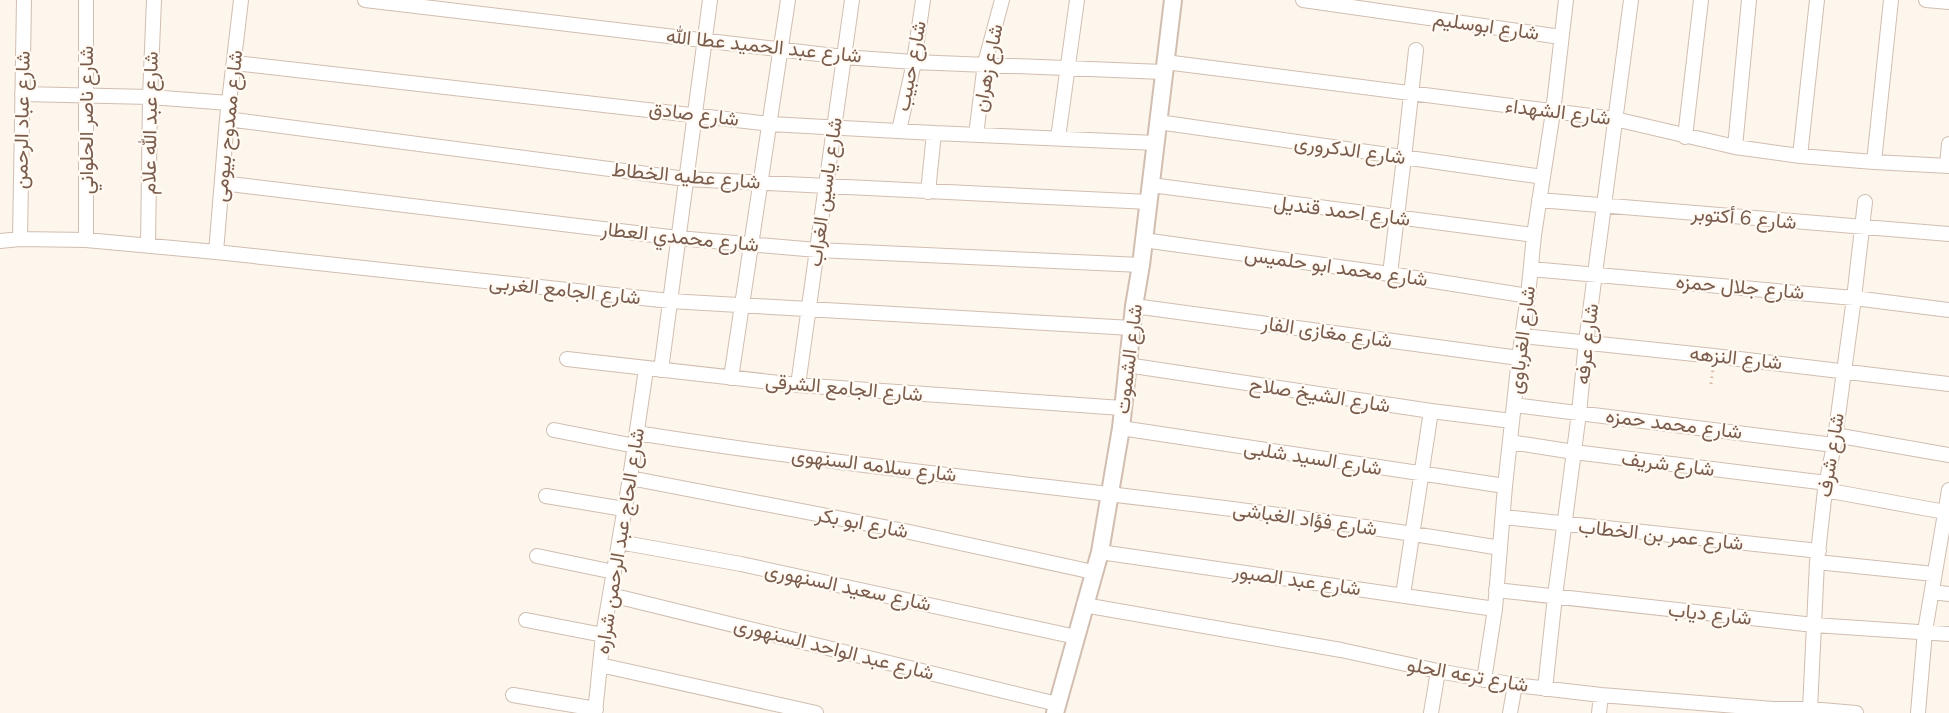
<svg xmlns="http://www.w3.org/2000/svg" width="1949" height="713" font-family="'Nunito Sans',Vazirmatn,sans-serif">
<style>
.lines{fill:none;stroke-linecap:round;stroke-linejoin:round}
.minor-casing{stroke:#d1beb0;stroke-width:16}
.tertiary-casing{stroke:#d1beb0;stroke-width:20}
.path{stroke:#d9b8a5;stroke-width:3;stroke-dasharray:1.5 4.5;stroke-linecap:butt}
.minor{stroke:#fff;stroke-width:14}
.tertiary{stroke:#fff;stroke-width:16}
.labels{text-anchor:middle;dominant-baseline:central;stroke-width:4.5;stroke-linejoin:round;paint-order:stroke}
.street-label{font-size:20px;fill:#7a5c4d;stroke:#fffaf3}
</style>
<rect width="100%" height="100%" fill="#fdf6ec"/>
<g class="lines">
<g class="minor-casing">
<path id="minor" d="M365 0 844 57 914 62 1163 72
M1303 0 1561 37
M1926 0 1949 2
M1165 62 1615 119 1735 147 1800 156 1874 162 1949 166
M235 63 770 124 934 133 1156 143
M22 94 150 97 229 103
M227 119 686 179 1149 202
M1158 122 1543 177
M899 131 914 62 923 0
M976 135 985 63 1002 0
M1685 137 1701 0
M1058 138 1077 0
M1735 147 1749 0
M1800 156 1817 0
M1874 162 1891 0
M1947 166 1949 144
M222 183 678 238 817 250 1141 265
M1151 185 1534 235
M928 192 934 133
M1539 200 1949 234
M20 239 24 0
M86 240V0
M1143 240 1390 274 1528 296
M0 241 20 239 86 240 216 252 670 301 1132 328
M148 246 150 97 154 0
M216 252 227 119 241 0
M1531 269 1854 298 1949 310
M1390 274 1404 158 1416 50
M1134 306 1519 358
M1523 336 1714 356 1949 384
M567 359 798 385 1122 408
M1127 365 1431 411 1512 421
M661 370 710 0
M731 378 788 0
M798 385 852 0
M1514 405 1834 445
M1121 428 1505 486
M554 430 635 446
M637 433C924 479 1214 499 1500 548
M1835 435 1949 455
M1510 442 1574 452 1827 483
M630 478 905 531 1093 572
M1825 490 1945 512
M546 496 624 509
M1504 517 1819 551
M619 542 741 564 1076 637
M1100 552 1495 609
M537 556 614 572
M1817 562 1934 574
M1496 590 1814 625 1949 634
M1932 592 1949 594
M611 595 1057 704
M1403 595 1431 411
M1084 605 1341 650 1438 671 1515 685 1601 695 1773 709H1810L1856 713
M526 620 603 635
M600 665 816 713
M1484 680 1495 609 1505 486 1519 358 1528 296 1534 235 1553 112 1566 0
M1545 689 1555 596 1579 413 1586 342 1631 0
M513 695 596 709
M1810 709 1817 562 1825 490 1834 445 1854 298 1865 202
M595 713 603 635 630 478 646 369
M1431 713 1438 671
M1510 713 1515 685
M1599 713 1601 695
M1918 713 1925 631 1949 490"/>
</g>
<g class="tertiary-casing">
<path id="tertiary" d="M1055 713 1100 552 1121 428 1134 306 1141 265 1173 0"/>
</g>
<path class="path" d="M1711 384 1713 369"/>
<use href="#minor" class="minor"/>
<use href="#tertiary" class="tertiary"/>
</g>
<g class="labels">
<g class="street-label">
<text transform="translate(1486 26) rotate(8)">شارع ابوسليم</text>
<text transform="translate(764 46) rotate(6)">شارع عبد الحميد عطا الله</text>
<text transform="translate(911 66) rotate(-79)">شارع حبيب</text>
<text transform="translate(988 68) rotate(-79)">شارع زهران</text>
<text transform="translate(1558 112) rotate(7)">شارع الشهداء</text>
<text transform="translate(694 114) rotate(7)">شارع صادق</text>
<text transform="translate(22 120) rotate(-89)">شارع عباد الرحمن</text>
<text transform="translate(86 120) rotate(-90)">شارع ناصر الحلواني</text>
<text transform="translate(150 123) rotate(-89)">شارع عبد الله علام</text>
<text transform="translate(228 126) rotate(-84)">شارع ممدوح بيومى</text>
<text transform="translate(1350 150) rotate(8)">شارع الدكرورى</text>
<text transform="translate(686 176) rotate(5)">شارع عطيه الخطاط</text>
<text transform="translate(825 192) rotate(-82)">شارع ياسين الغراب</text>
<text transform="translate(1342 211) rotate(7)">شارع احمد قنديل</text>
<text transform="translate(1744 218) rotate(5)">شارع 6 أكتوبر</text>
<text transform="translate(680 237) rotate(6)">شارع محمدي العطار</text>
<text transform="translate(1336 267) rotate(8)">شارع محمد ابو حلميس</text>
<text transform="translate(1740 287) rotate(5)">شارع جلال حمزه</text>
<text transform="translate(565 290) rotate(6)">شارع الجامع الغربى</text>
<text transform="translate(1327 332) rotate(8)">شارع مغازى الفار</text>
<text transform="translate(1522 340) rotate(-83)">شارع الغرباوى</text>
<text transform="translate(1587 344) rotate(-83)">شارع عرفه</text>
<text transform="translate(1736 358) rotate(6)">شارع النزهه</text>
<text transform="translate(1129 359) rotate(-83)">شارع الشموت</text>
<text transform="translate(844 388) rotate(5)">شارع الجامع الشرقى</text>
<text transform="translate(1320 395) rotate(9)">شارع الشيخ صلاح</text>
<text transform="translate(1674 424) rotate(7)">شارع محمد حمزه</text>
<text transform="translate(1831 455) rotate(-81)">شارع شرف</text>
<text transform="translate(1313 458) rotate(9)">شارع السيد شلبى</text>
<text transform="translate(1668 464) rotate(7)">شارع شريف</text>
<text transform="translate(874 465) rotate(7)">شارع سلامه السنهوى</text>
<text transform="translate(1305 519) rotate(8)">شارع فؤاد الغباشى</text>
<text transform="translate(862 523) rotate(11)">شارع ابو بكر</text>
<text transform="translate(1661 535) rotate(6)">شارع عمر بن الخطاب</text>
<text transform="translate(620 541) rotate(-81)">شارع الحاج عبد الرحمن شراره</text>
<text transform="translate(1297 580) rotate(8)">شارع عبد الصبور</text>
<text transform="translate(848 587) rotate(12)">شارع سعيد السنهورى</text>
<text transform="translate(1710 614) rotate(6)">شارع دياب</text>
<text transform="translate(834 649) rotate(14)">شارع عبد الواحد السنهورى</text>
<text transform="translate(1468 675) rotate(10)">شارع ترعه الحلو</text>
</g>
</g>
</svg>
